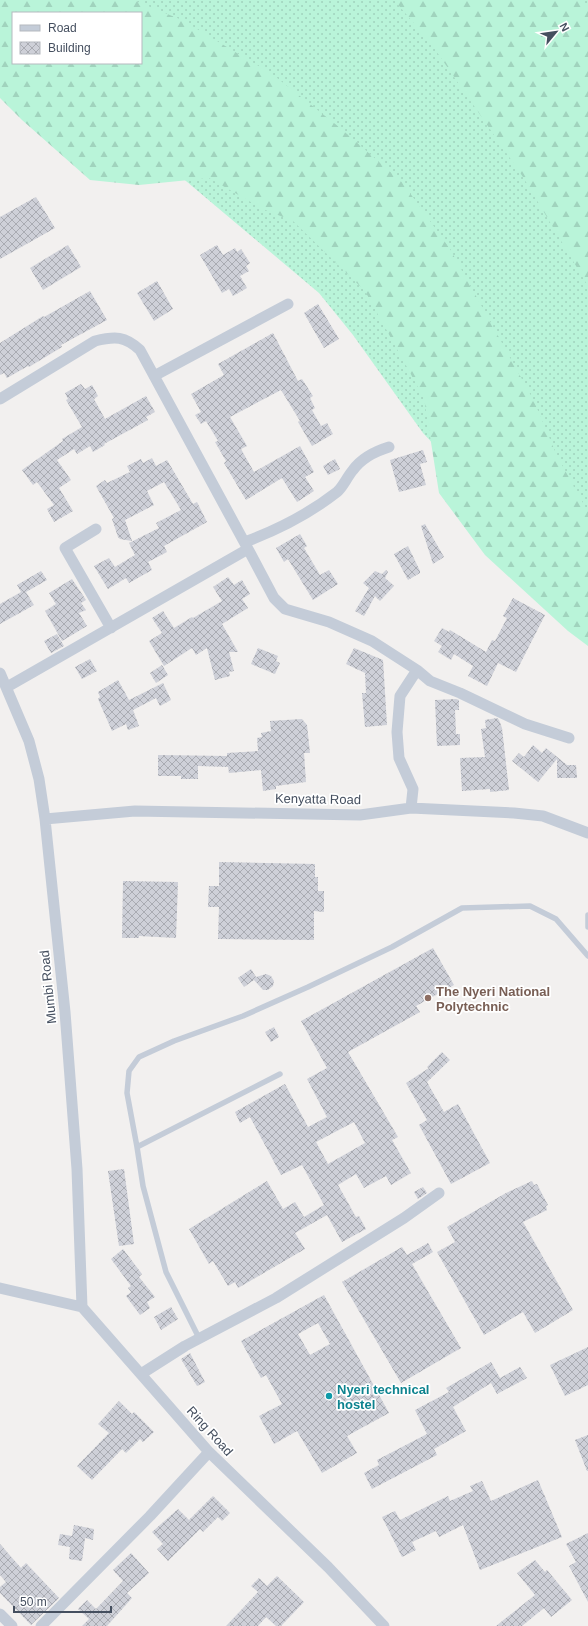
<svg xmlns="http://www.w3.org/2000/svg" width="588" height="1626" font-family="Arial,sans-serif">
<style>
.grass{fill:url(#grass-dots)}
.forest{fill:url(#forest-firs);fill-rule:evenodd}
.building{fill:url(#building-cross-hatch);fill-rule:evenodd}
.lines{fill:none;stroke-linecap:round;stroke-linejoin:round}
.service{stroke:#c4ccd8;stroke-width:5.5}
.minor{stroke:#c4ccd8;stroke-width:11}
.education-dot{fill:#8d6e63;stroke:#fff;stroke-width:1.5}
.culture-dot{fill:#0f9aa8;stroke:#fff;stroke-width:1.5}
.labels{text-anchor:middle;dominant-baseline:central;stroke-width:3.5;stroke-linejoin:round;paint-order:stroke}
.street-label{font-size:13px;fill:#454f5f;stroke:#fff}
.education-label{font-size:13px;font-weight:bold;fill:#785e54;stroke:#fff;text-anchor:start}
.culture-label{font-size:13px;font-weight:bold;fill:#0d838f;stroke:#fff;text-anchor:start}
</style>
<defs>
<pattern id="grass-dots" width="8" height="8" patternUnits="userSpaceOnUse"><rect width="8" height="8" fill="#b9f4d9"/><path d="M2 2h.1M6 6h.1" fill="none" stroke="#a0d3bd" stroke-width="1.8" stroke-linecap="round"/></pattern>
<pattern id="forest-firs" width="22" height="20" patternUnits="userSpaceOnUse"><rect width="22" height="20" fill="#b9f4d9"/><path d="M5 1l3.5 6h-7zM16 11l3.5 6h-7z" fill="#a0d3bd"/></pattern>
<pattern id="building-cross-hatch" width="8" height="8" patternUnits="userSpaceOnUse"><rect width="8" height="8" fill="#ced0d8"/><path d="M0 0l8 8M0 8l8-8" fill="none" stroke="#a9abb2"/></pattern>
</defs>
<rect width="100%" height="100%" fill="#f2f0ef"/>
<path class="grass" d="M0 0H588V607L423 433 353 335 319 293 167 165 141 63V13H13Z"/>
<path class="forest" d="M0 0H133L182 20 272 74 339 127 402 182 450 249 534 401 557 456 588 512V646L568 631 485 555 439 493 424 398 365 291 293 221 263 209 209 178 139 185 90 180 22 120 0 98ZM13 13H141V63H13Z
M394 0H582L588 11V286L523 177 430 42Z"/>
<path class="building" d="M36 197 55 228 0 259V217Z
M68 245 81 267 43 290 30 268Z
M217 245 223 255 235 248 237 252 241 249 250 263 246 266 249 271 240 276 247 288 233 296 229 289 222 293 200 255Z
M157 281 173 309 154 321 137 293Z
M90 291 107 320 61 345 62 347 29 367 28 366 7 378 4 373 0 375V343L43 316 44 317Z
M318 304 339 339 324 348 304 313Z
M273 333 298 381 302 379 313 396 310 398 315 408 312 410 321 426 327 423 333 434 312 446 298 422 300 421 281 390 230 417 247 446 241 449 254 472 300 446 314 472 305 477 314 491 297 502 282 478 246 500 224 463 226 461 215 442 218 441 206 421 201 424 195 415 201 412 191 394 224 375 218 364Z
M81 384 85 389 92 385 98 396 94 399 105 419 146 396 155 412 146 417 148 420 104 444 105 445 93 452 90 446 77 454 74 449 57 460 71 480 59 488 73 511 54 522 47 509 54 505 37 482 33 485 22 470 63 441 62 439 82 427 66 400 68 399 65 393Z
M423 450 427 462 420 464 426 485 399 492 390 460Z
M152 458 156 466 167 460 193 504 197 502 207 522 164 546 167 552 148 562 152 570 129 583 126 578 108 589 94 566 109 558 115 567 135 555 129 543 159 528 156 523 181 510 164 482 147 491 154 505 125 520 132 541 120 539 118 537 112 519 114 518 96 486 105 480 107 483 130 472 127 466 141 459 143 463Z
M335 459 340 469 328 475 323 466Z
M425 524 444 557 433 564 421 526Z
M300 534 307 546 304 548 320 575 329 570 338 584 313 600 288 559 284 562 276 548Z
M408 546 420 571V573L408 580 394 554Z
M386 570 388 572 385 578 394 586 380 601 375 596 364 616 355 611 369 588 363 583 375 571 382 574Z
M41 571 47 580 26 592 34 605 0 624V604L21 592 17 585Z
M228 577 234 585 242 580 250 594 242 599 248 608 222 624 238 652H229L234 671 229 672 230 676 215 680 207 648 196 655 192 648 164 666 149 641 162 633 152 618 163 611 174 628 192 617 193 618 222 601 213 587Z
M72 579 86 600 81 603 86 610 79 613 87 626 62 641 45 611 56 604 49 593Z
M513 598 545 615 516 672 498 663 487 686 468 676 473 666 454 654 451 660 438 652 442 646 434 641 442 628 449 632 450 630 486 652 492 640 495 641 507 618 503 616Z
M57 634 64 646 51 653 44 641Z
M258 648 278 656 276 661 280 663 275 674 251 664Z
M354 648 383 660 387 725 365 727 362 693H366L365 673 346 664Z
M90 659 97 671 82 679 75 667Z
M162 665 168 675 156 683 150 673Z
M118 680 129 700 163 683 171 700 160 706 156 698 133 710 139 726 128 730 126 724 112 731 98 699 100 697 98 692Z
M456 699 459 700V710H455L456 734H460V745L437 746 435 700Z
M497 718 499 720 502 728 509 790 490 792V789L462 791 460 758 485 757 481 729 486 728 485 720Z
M302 719 307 725 310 753H304L306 782 276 786V789L263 791 261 770 229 773 228 767 198 766V779H181V776H158V755L227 756V753L258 751 257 738 262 737 261 733 271 731 270 721Z
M533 745 542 753 546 748 567 765H576L577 778H557V759L538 782 512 761 519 753 524 757Z
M219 862 315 864V877H318V891H324V912L314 911V940L218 939 219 907H208L209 886H219Z
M123 881 178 882 176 938 139 936V938H122Z
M433 948 454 985 416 1006 420 1012 348 1052 398 1137 392 1140 411 1173 391 1185 386 1176 364 1188 356 1174 338 1185 356 1217 359 1216 366 1229 342 1242 327 1215 295 1233 305 1249 238 1288 235 1282 228 1286 213 1261 209 1264 189 1229 267 1181 283 1209 295 1202 304 1217 324 1205 302 1165 281 1175 250 1117 240 1123 235 1112 285 1084 308 1127 327 1117 307 1079 327 1068 301 1021ZM354 1122 365 1143 328 1164 316 1142Z
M251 969 256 977 266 974 271 976 274 981 273 986 268 990H263L254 980 244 987 238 978Z
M274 1027 279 1037 271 1042 265 1032Z
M442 1052 450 1060 427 1082 444 1112 458 1104 490 1163 451 1184 419 1125 427 1120 406 1083 429 1068 427 1067Z
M124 1169 134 1244 119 1246 108 1171Z
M532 1181 534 1185 537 1184 540 1190 548 1205 546 1206 547 1210 523 1222 573 1310 535 1333 523 1312 484 1335 437 1252 455 1242 447 1227 506 1193Z
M423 1187 427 1193 418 1199 414 1192Z
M428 1243 433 1252 412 1264 461 1348 401 1383 342 1282 402 1247 407 1255Z
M123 1249 142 1274 139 1277 155 1297 147 1302 150 1308 140 1315 126 1296 131 1292 128 1288 131 1286 111 1259Z
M324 1295 389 1413 347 1436 357 1453 322 1473 297 1431 274 1444 259 1416 282 1404 266 1375 261 1378 241 1341ZM318 1323 330 1344 310 1355 298 1334Z
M171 1307 178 1319 161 1330 154 1317Z
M588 1347V1385L565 1396 550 1365Z
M190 1353 205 1382 197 1386 181 1359Z
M491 1362 500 1378 520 1367 527 1378 497 1394 491 1383 453 1407 466 1431 434 1449 437 1455 372 1489 364 1473 379 1465 377 1460 427 1434 415 1410 449 1392 446 1388Z
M119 1401 132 1414 134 1412 154 1432 143 1442 140 1439 126 1453 122 1449 92 1480 77 1466 109 1433 98 1424Z
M588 1435V1471H587L575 1440Z
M538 1480 562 1537 480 1570 463 1525 439 1537 436 1531 412 1542 416 1550 402 1557 382 1517 395 1511 400 1520 448 1496 450 1501 473 1491 470 1486 482 1481 491 1501Z
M213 1496 230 1513 222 1521 218 1517 203 1532 200 1529 168 1561 157 1549 163 1544 152 1532 178 1509 189 1520Z
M74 1525 94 1529 93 1540 85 1538 82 1561 69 1559 70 1547 58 1545 60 1534 72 1536Z
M588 1533V1602L569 1566 576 1562 566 1544Z
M0 1544 21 1568 26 1563 59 1598 31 1625 0 1593V1587L6 1582 0 1575Z
M131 1553 149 1573 127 1593 132 1598 107 1626H82L89 1619 78 1609 87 1600 96 1609 123 1581 113 1570Z
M535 1560 545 1572 547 1570 572 1600 551 1617 544 1608 522 1626H496L535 1595 517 1573Z
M277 1576 304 1602 281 1626H276L266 1617 258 1626H226L258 1592 251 1586 259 1578 267 1586Z"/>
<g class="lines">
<path class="service" d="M588 915V927
M137 1147 127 1093 129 1071 139 1057 174 1041 243 1016 308 987 392 947 462 908 530 906 556 919 588 956
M199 1338 166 1272 143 1186 137 1147 280 1074"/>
<path class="minor" d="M154 376 288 304
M0 399 95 341C115 336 125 336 140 350L248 549 7 687
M96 529 65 548 111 628
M245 542C277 530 309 514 337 492 343 487 347 477 353 470 361 459 376 451 389 447
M248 549 274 598 285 609 329 622 372 641 417 670 430 681 460 693 525 724 569 738
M0 673 29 741 39 779 45 819 65 1012 77 1169 82 1307
M411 808 413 789 399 758 397 732 400 696 417 670
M45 819 135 811 360 815 411 808 514 813 543 816 588 833
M0 1288 82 1307 209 1452 328 1567 384 1626
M141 1374 185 1346 276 1298 404 1218 439 1193
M0 1614 12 1626
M41 1626 150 1516 209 1452"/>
</g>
<circle class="education-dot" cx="428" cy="998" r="4"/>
<circle class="culture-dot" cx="329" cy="1396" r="4"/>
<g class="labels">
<g class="street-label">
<text transform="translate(318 799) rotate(1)">Kenyatta Road</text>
<text transform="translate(48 987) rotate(-96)">Mumbi Road</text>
<text transform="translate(210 1431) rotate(48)">Ring Road</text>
</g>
<g class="education-label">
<text x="436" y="991">The Nyeri National<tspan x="436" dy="15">Polytechnic</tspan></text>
</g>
<g class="culture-label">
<text x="337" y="1389">Nyeri technical<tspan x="337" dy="15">hostel</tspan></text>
</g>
</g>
<rect x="12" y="12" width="130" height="52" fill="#ffffff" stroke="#b5b9bf"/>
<rect x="20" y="25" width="20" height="6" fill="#c4ccd8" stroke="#b5b9bf"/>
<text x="48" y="32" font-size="12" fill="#454f5f">Road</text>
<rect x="20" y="42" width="20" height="12" fill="url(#building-cross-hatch)" stroke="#b5b9bf"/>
<text x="48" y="52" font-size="12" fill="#454f5f">Building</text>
<g transform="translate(556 32) rotate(61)" stroke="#ffffff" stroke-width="3" paint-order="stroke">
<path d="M0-3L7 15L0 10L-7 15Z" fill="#454f5f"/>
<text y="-6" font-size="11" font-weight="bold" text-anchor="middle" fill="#454f5f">N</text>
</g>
<path d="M14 1606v6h97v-6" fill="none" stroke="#454f5f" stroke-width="2"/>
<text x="20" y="1606" font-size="12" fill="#454f5f" stroke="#ffffff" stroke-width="3" paint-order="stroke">50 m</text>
</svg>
